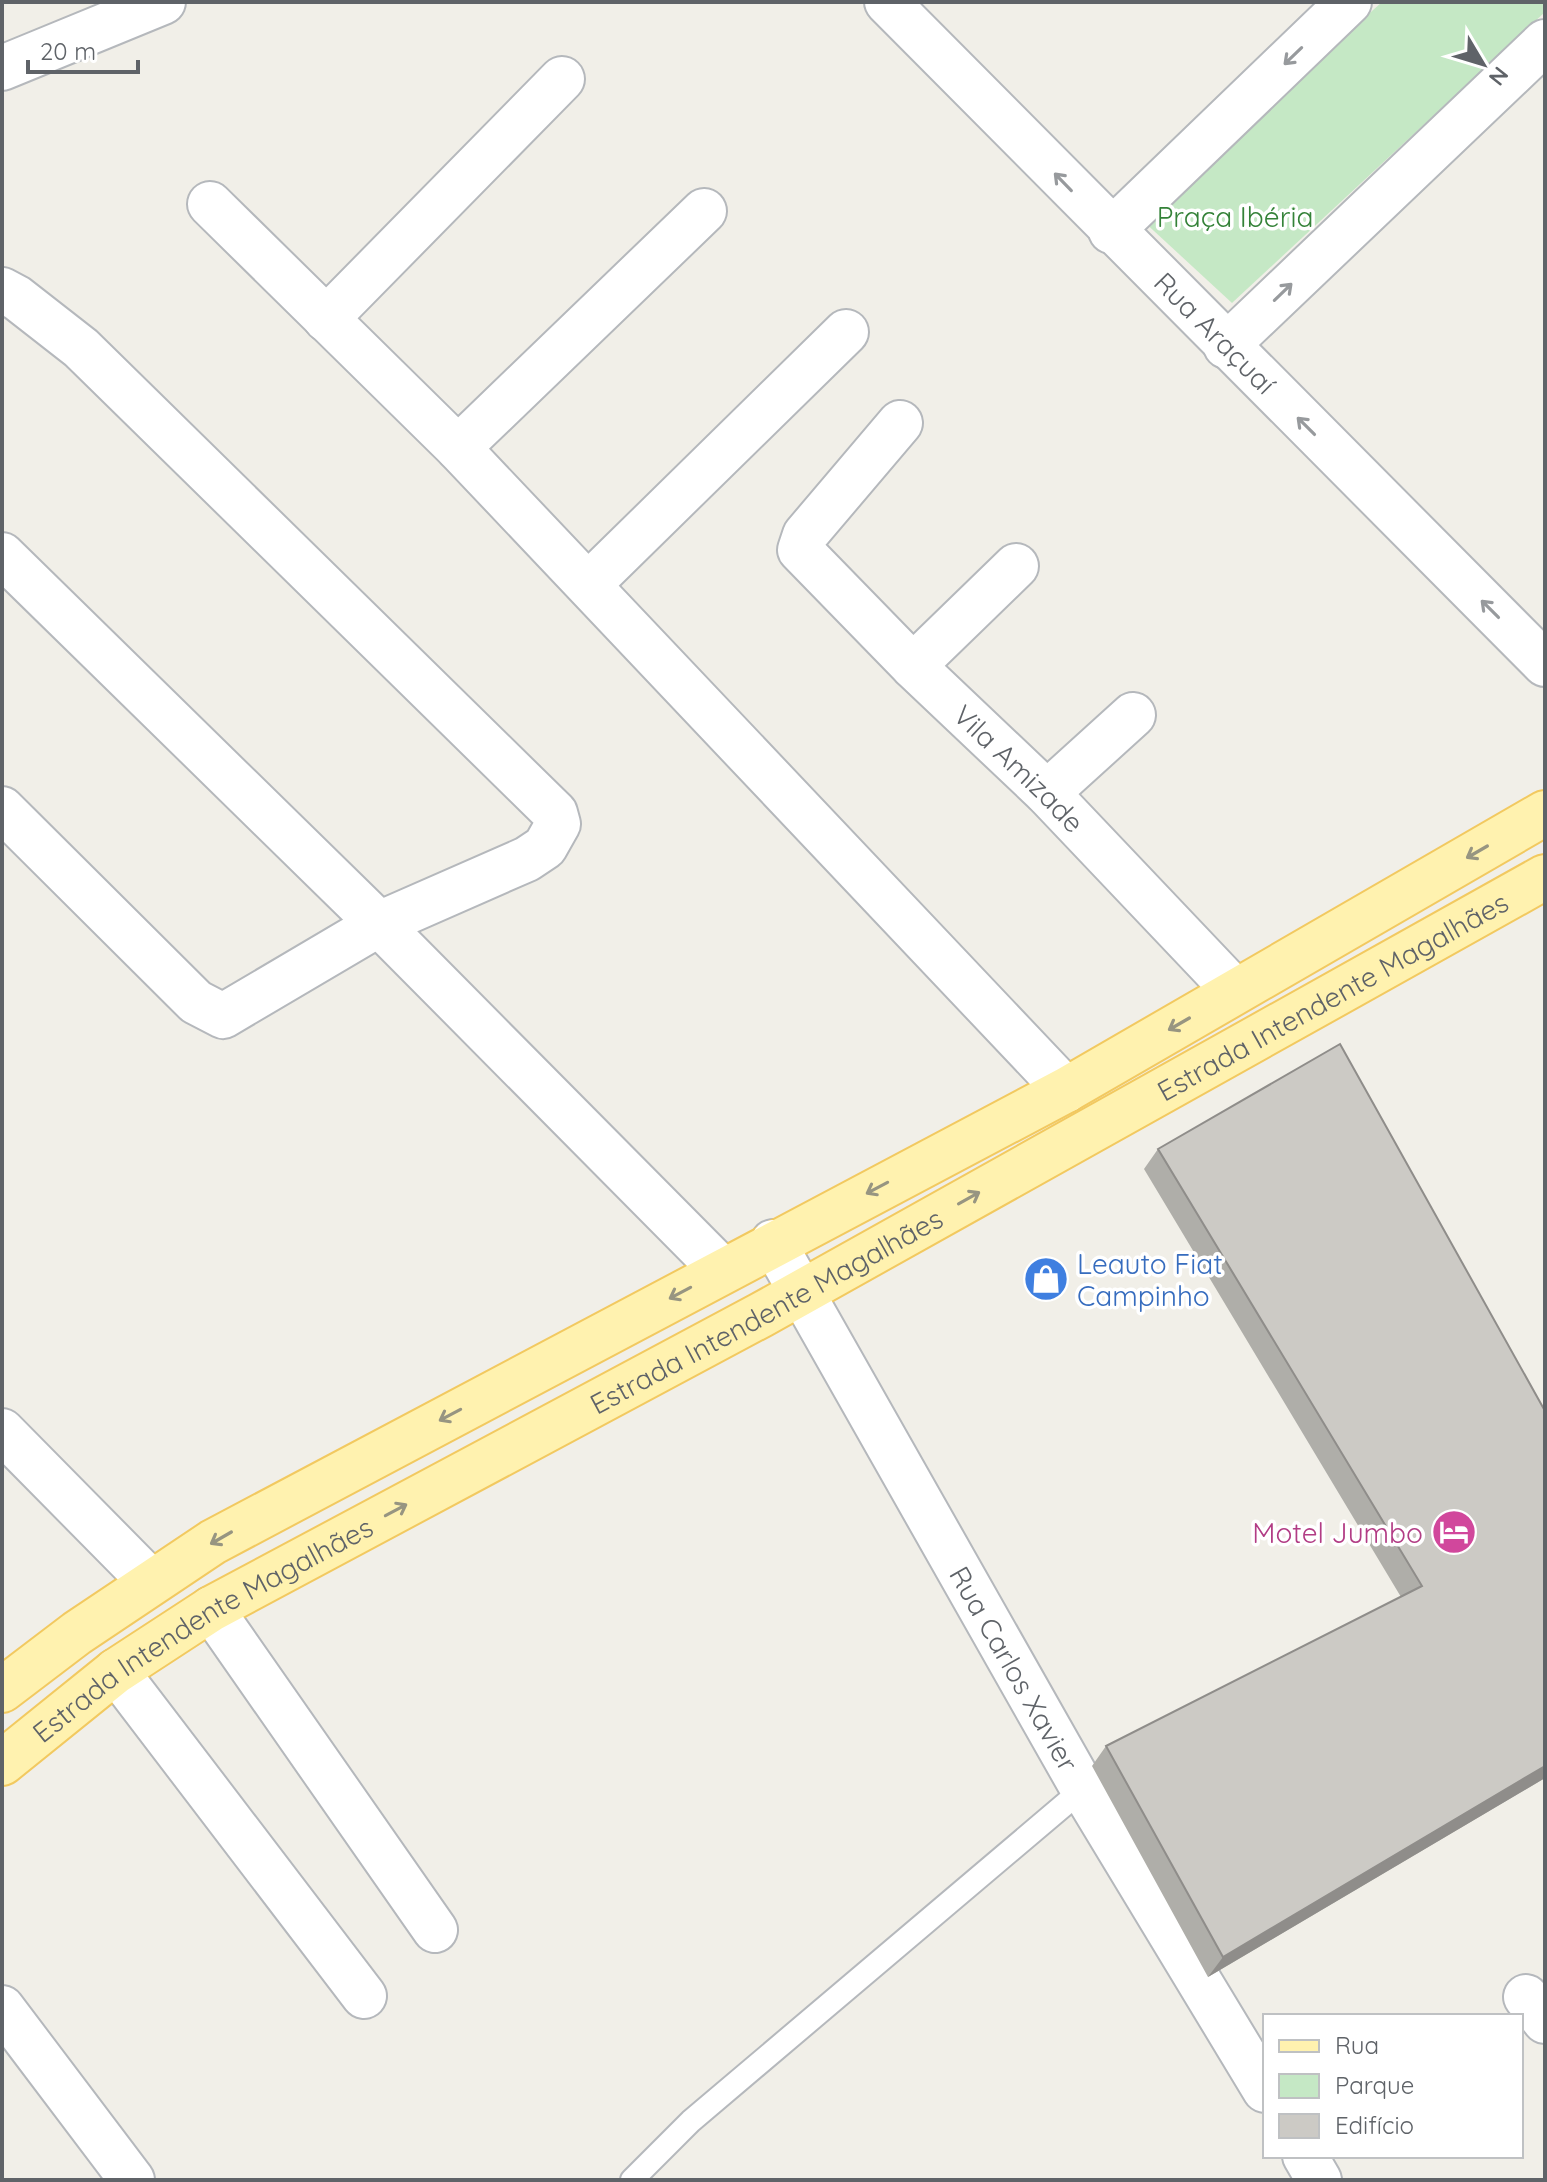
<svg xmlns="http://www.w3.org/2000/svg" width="1547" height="2182" font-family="Quicksand,sans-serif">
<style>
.green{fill:#c5e8c5}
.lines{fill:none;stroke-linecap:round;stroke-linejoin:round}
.service-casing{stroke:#b5b8bc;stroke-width:26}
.minor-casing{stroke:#b5b8bc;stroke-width:48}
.tertiary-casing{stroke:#b5b8bc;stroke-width:48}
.primary-casing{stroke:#f2c960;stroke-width:48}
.service{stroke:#fff;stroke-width:22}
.minor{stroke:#fff;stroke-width:44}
.tertiary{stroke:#fff;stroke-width:44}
.primary{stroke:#fff2af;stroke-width:44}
.wall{fill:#afaea9}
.shaded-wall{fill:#8f8d8a}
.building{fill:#cccac5;stroke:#8f8d8a;stroke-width:2}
.oneway{stroke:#979a9d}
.oneway2{stroke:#979581}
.labels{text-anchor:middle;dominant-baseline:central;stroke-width:7;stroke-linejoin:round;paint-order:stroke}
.park-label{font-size:28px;fill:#348238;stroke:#fff}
.street-label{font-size:28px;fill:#5f6368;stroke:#fff}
.shop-label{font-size:28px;fill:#366cbe;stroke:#fff;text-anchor:start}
.hotel-label{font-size:28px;fill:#b23c85;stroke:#fff;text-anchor:end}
</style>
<rect width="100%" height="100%" fill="#f1efe8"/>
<path class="green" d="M1382 2H1545V12L1232 303 1141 219Z"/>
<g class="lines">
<g class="service-casing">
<path id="service" d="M632 2180 691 2121 1083 1789"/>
</g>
<g class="minor-casing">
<g id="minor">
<path id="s1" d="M887 2 1545 664"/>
<path d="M210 204 458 448 1066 1090"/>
<path d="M1111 231 1349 2"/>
<path d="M2 290 17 298 81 348 555 813 558 824 545 847 527 859 379 924 223 1016 196 1002 2 809"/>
<path d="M326 319 562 79"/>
<path d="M1226 346 1545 42"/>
<path id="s2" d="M900 423 805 535 800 550 913 666 1047 793 1235 991"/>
<path d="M458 448 704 211"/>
<path d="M2 555 379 924 723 1271"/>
<path d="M589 584 846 332"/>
<path d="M913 666 1016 566"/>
<path d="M1047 793 1133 715"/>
<path d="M2 1431 151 1582"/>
<path d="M211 1609 435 1930"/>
<path d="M116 1671 364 1996"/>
<path d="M1526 1997 1545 2021"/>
<path d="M2 2008 132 2180"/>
</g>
</g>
<g class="tertiary-casing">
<g id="tertiary">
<path d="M2 68 163 2"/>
<path id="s3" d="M773 1242 1083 1789 1265 2090"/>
<path d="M1305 2156 1319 2180"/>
</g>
</g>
<g class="primary-casing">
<g id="primary">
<path d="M2 1690 77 1633 213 1542 1066 1090 1545 813"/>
<path id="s4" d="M2 1763 116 1671 211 1609 761 1315 1545 877"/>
</g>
</g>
<use href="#service" class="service"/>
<use href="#minor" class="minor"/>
<use href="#tertiary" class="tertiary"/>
<use href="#primary" class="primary"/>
</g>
<path class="wall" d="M1158 1149 1545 1411V1778L1208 1977 1092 1766 1106 1746 1401 1597 1144 1169Z"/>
<path class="shaded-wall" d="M1545 1766V1778L1208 1977 1223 1957Z"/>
<path class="building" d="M1340 1044 1545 1411V1766L1223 1957 1106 1746 1422 1586 1158 1149Z"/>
<defs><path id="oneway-shaft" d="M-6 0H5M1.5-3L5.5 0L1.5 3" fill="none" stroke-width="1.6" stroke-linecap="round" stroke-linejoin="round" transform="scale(2)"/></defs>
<g class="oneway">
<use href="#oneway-shaft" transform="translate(1293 56) rotate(136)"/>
<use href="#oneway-shaft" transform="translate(1063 182) rotate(-134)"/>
<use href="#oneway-shaft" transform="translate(1283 292) rotate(-44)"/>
<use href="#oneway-shaft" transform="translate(1306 426) rotate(-135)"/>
<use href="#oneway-shaft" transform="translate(1490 609) rotate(-135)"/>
</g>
<g class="oneway2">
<use href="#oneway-shaft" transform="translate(1477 852) rotate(150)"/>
<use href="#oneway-shaft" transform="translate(1179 1024) rotate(150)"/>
<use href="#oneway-shaft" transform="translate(877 1188) rotate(152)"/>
<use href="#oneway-shaft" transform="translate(969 1198) rotate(-29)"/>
<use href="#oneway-shaft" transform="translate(680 1293) rotate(152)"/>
<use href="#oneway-shaft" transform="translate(450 1415) rotate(152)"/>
<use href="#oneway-shaft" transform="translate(396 1510) rotate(-28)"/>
<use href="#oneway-shaft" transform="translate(221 1538) rotate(150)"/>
</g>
<defs>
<g id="shop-disc" transform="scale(2.3)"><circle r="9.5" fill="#3f7fe0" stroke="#fff"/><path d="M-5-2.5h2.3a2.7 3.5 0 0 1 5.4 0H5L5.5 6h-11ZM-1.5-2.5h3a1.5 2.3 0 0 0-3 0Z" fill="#fff"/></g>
<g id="hotel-disc" transform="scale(2.3)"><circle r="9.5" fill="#d1479c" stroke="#fff"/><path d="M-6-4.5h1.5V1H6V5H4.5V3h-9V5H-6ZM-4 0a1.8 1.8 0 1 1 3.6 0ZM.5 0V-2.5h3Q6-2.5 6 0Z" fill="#fff"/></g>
</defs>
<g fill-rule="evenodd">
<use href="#shop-disc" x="1046" y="1279"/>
<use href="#hotel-disc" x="1454" y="1532"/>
</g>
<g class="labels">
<g class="park-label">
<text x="1235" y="216">Praça Ibéria</text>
</g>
<g class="street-label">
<text stroke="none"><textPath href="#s1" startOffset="466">Rua Araçuaí</textPath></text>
<text stroke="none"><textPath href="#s2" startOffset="472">Vila Amizade</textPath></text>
<text stroke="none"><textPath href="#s4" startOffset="1538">Estrada Intendente Magalhães</textPath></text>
<text stroke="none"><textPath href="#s4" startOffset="890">Estrada Intendente Magalhães</textPath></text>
<text stroke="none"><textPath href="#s4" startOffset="242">Estrada Intendente Magalhães</textPath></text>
<text stroke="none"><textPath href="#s3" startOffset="490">Rua Carlos Xavier</textPath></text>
</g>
<g class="shop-label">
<text x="1077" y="1263">Leauto Fiat<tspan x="1077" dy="32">Campinho</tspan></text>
</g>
<g class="hotel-label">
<text x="1423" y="1532">Motel Jumbo</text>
</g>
</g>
<rect width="1547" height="2182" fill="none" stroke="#5f6368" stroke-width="8"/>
<rect x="1263" y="2014" width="260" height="144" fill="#ffffff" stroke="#bfc1c3" stroke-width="2"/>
<rect x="1279" y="2040" width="40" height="12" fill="#fff2af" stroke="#bfc1c3" stroke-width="2"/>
<text x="1335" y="2054" font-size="24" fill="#5f6368">Rua</text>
<rect x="1279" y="2074" width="40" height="24" fill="#c5e8c5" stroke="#bfc1c3" stroke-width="2"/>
<text x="1335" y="2094" font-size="24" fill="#5f6368">Parque</text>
<rect x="1279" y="2114" width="40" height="24" fill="#cccac5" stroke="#bfc1c3" stroke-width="2"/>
<text x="1335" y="2134" font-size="24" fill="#5f6368">Edifício</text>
<g transform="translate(1483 64) rotate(128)" stroke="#ffffff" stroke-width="6" paint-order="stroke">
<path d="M0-6L14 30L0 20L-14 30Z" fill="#5f6368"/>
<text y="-12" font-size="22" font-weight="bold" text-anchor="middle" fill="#5f6368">N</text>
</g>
<path d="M28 60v12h110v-12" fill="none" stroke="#5f6368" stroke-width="4"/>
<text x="40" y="60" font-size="24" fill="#5f6368" stroke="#ffffff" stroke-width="6" paint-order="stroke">20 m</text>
</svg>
